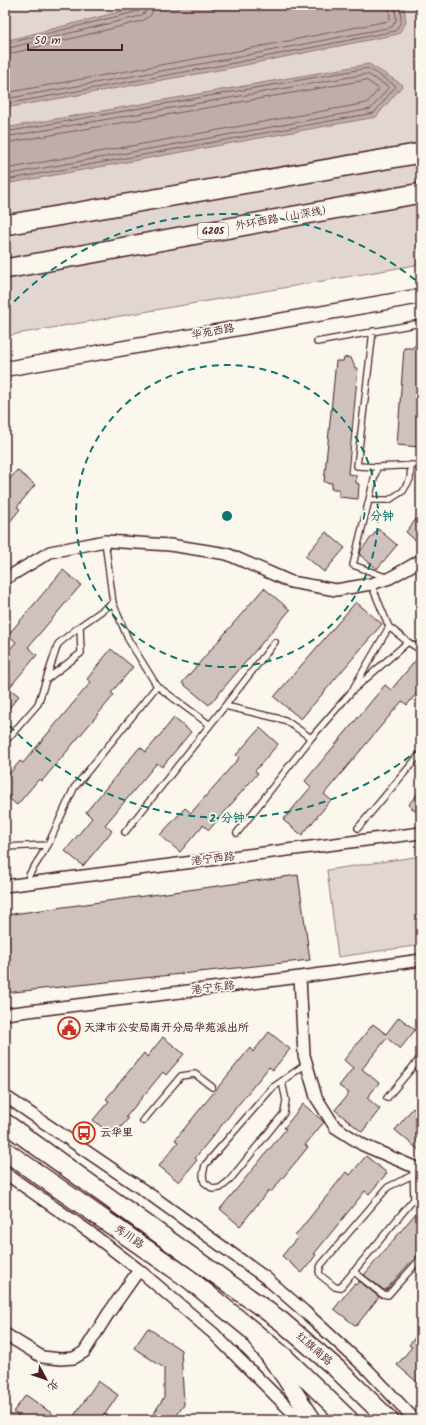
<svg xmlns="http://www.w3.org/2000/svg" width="426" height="1425" font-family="Kalam,'LXGW WenKai TC',sans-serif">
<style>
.green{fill:#e2d7d0;stroke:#967b7e}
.water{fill:#bfadaa;stroke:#907477}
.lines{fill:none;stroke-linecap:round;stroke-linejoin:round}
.shore{stroke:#79585e;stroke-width:1}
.building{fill:#cfc2bc;stroke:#4a1f2b}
.service-casing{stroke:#4a1f2b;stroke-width:8}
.minor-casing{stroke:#4a1f2b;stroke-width:14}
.tertiary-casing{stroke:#4a1f2b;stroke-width:17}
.secondary-casing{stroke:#4a1f2b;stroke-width:19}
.primary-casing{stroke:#4a1f2b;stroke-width:21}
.trunk-casing{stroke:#4a1f2b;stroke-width:22}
.service{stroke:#fbf7ec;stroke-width:5.5}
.minor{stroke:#fbf7ec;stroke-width:11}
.tertiary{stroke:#fbf7ec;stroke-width:14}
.secondary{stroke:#fbf7ec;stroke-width:16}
.primary{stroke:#fbf7ec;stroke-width:18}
.trunk{stroke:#fbf7ec;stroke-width:19}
.ring{fill:none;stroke:#0f766e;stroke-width:2;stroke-dasharray:7 5}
.labels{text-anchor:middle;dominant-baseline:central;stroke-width:3.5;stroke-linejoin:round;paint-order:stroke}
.shield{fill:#fbf7ec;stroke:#7f6065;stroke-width:1}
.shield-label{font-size:10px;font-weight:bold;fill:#4a1f2b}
.street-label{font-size:11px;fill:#4a1f2b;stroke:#fbf7ec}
.poi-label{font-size:11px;font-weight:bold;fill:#4a1f2b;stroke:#fbf7ec;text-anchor:start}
.centre{fill:#0f766e;stroke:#fbf7ec;stroke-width:2}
.ring-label{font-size:12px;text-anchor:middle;font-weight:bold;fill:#0f766e;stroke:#fbf7ec;stroke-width:3.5;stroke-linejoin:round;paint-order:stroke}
</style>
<rect width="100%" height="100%" fill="#fbf7ec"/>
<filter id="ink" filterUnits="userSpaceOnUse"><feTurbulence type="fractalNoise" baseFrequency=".025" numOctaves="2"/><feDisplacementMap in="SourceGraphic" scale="8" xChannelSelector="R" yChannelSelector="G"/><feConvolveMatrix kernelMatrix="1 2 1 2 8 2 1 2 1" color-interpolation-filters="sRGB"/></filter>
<g filter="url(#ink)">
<path class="green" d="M5 5H421V264L5 336Z
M421 856V945L338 957 327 870Z"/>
<path class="water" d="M146 5H404L406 23 398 34 230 68 5 108V41Z
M369 64 403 85 376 117 5 184V128Z"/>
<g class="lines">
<path class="shore" d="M5 44 139 11 142 8V5
M5 49 140 16 146 12 147 5
M5 55 142 21 151 15 154 5
M5 93 227 53 388 21 390 19 389 5
M5 99 228 59 392 27 396 20 395 5
M5 104 229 64 395 31 401 22 400 5
M5 132 368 68 396 86 374 113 5 180
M5 137 367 74 389 87 371 109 5 175
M5 143 366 80 379 89 367 103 5 169"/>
</g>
<path class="building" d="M421 337 420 447 397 445 404 348H413Z
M349 357 352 360 355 368H358L348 474 356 475V483L359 484 358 499 339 497V489H331L332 483 324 482 336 361H343L344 358Z
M17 470 35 485 17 507 20 509 5 528V485Z
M421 513V545L406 532Z
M378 529 397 545 377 569 360 555 361 550Z
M326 532 345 548 324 572 305 556Z
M63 570 81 585 28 647 37 655 9 688 19 696 5 713V655L16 642 8 635Z
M264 588 290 610 209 705 182 683Z
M356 602 382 624 301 719 274 697Z
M111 649 133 667 111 693 114 695 42 781 39 779 17 805 5 795V779L20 761 23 763 91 682 87 679Z
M421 654V688L407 705 402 701 324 794 331 800 302 835 283 820 311 787 305 781 385 685 391 690Z
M174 718 191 732 162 767 157 763 105 825 112 831 83 866 65 851 92 818 86 812 140 747 146 752Z
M260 728 278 744 255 771 258 773 209 830 203 825 180 852 160 835 185 808 191 813 239 758 236 755Z
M421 790V816L408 805Z
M298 875 310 960 5 993V915Z
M399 1017 415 1030 400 1049 387 1038 362 1069 379 1083 367 1098 380 1109 362 1132 335 1110 349 1093 339 1086 353 1068 344 1060 373 1024 386 1034Z
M269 1032 290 1049 273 1070 269 1067 195 1158 197 1160 179 1182 159 1166 178 1142 175 1140 250 1048 253 1052Z
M163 1037 184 1054 166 1075 163 1072 126 1117 128 1119 113 1136 93 1120 109 1101 106 1099 144 1053 147 1057Z
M303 1104 324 1122 305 1145 308 1147 271 1192 269 1190 240 1226 220 1209 286 1129 284 1128Z
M413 1108 421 1115V1152L395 1130Z
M366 1156 387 1173 369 1194 365 1191 314 1254 316 1255 302 1273 282 1256 297 1238 295 1236 346 1172 350 1175Z
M421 1207V1250L386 1290H384L364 1275Z
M359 1281 379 1297 356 1326 334 1309 354 1284 356 1285Z
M148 1328 181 1350 184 1405 173 1420H150L164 1397V1368L134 1348Z
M421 1330V1377L417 1382 397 1365 412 1347 409 1345Z
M98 1381 118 1395 101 1420H71Z
M26 1395 61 1420H25L13 1412Z"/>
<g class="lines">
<g class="service-casing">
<path id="service" d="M373 331 357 466 377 467 421 465
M317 342 421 323
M377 467 353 565 388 578
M369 500H389L403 491 410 479 411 465
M371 584 389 627 408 642 421 650
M47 679 81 653 80 626
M354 687 389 627
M225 706 285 720 311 738 237 833
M210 725 275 642
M311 738 352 691 408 642
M5 742 38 704 58 644 80 626 113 603
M358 828 421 753
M125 832 210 725 157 686
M5 847 48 845 74 788 157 686 128 639 113 603 105 541
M28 883 29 875 48 845
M282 1082 286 1100 284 1113 229 1181 220 1188 213 1189 204 1182 203 1175 205 1165 272 1088 306 1064
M387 1098 421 1057
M143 1121 181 1076 195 1074 212 1087
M413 1175 388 1187 321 1265 319 1271 320 1275 335 1287 340 1288 414 1199 413 1167
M353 1271 382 1294 388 1295 421 1258"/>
</g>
<g class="minor-casing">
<path id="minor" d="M5 579 50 552 105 541 170 545 227 554 291 582 336 590 371 584 390 578 421 560
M5 886 421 833
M300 977 304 1055 316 1097 335 1127 363 1145 421 1170
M5 1014 300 977 421 960
M5 1096 152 1196 266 1278 305 1312 368 1370 415 1420
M5 1173 91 1233 139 1270 213 1333 300 1420
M5 1334 42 1357 61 1359 74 1358 84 1352 108 1314 139 1270"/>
</g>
<g class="tertiary-casing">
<path id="tertiary" d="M5 369 421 296"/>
</g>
<g class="secondary-casing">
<path id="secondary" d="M255 1337 285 1378 313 1420"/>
</g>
<g class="primary-casing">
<path id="primary" d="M5 1123 281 1321 337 1369 389 1420
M5 1151 189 1279 283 1356 349 1420"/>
</g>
<g class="trunk-casing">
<path id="trunk" d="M5 225 421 153
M5 269 421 193"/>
</g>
<use href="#service" class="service"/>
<use href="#minor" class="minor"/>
<use href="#tertiary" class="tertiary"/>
<use href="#secondary" class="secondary"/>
<use href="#primary" class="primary"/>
<use href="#trunk" class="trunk"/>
</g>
</g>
<g class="ring">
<circle cx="227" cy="516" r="151"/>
<path d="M419 749A302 302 0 0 1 6 722M6 310A302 302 0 0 1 419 283"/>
</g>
<defs>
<g id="civic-ring" transform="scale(1.15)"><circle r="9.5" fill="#fbf7ec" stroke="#c8321e" stroke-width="1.5"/><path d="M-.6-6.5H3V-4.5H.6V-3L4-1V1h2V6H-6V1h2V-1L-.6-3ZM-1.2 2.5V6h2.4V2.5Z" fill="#c8321e"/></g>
<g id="bus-ring" transform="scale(1.15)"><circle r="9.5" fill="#fbf7ec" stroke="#c8321e" stroke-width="1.5"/><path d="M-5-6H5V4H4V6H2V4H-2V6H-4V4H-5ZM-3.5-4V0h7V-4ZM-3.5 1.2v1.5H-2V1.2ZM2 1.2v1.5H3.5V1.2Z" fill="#c8321e"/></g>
</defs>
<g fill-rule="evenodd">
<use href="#civic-ring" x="69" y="1028"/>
<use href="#bus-ring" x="84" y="1133"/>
</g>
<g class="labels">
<rect class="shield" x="198" y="223" width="30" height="16" rx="3"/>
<g class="shield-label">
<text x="213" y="231">G205</text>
</g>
<g class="street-label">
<text transform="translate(284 218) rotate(-10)">外环西路（山深线）</text>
<text transform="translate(213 332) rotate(-10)">华苑西路</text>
<text transform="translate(213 859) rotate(-7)">港宁西路</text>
<text transform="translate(213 988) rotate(-7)">港宁东路</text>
<text transform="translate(129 1237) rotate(35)">秀川路</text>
<text transform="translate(314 1349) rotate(41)">红旗南路</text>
</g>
<g class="poi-label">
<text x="84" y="1028">天津市公安局南开分局华苑派出所</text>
<text x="100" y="1133">云华里</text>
</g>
</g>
<circle cx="227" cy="516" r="6" class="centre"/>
<g class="ring-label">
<text x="378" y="520">1 分钟</text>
<text x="227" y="822">2 分钟</text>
</g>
<rect width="426" height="1425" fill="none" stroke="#fbf7ec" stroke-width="20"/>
<rect x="10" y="10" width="406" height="1405" fill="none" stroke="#4a1f2b" stroke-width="1.5" filter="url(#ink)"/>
<g transform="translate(46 1379) rotate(130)" stroke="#fbf7ec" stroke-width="3" paint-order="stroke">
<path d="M0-3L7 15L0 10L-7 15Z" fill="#4a1f2b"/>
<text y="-6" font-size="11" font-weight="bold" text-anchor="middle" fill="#4a1f2b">北</text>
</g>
<path d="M28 44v6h94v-6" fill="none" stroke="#4a1f2b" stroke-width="2"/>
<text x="34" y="44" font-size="12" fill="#4a1f2b" stroke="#fbf7ec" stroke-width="3" paint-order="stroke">50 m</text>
</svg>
